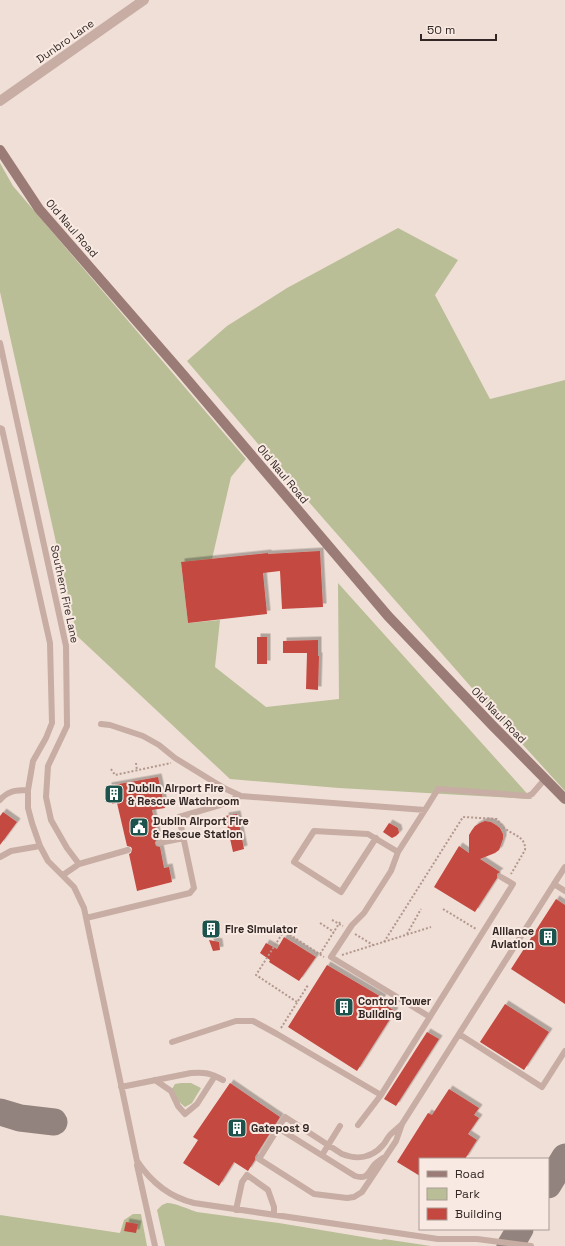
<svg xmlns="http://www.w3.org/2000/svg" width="565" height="1246" font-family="'Space Grotesk',sans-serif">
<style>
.green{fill:#b9be97}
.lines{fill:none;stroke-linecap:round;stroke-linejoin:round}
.taxiway{stroke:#92837e;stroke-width:27}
.building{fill:#c44840;filter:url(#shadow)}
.path{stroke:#b3978d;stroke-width:2;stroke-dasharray:2 2;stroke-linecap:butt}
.service{stroke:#c7ada3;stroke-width:6}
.minor{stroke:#c7ada3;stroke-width:10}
.secondary{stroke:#9b7b75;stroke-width:10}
.labels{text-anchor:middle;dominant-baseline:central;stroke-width:4;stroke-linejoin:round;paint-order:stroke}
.street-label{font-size:11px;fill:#332725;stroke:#f8eae2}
.poi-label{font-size:11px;font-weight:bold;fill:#332725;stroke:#f8eae2;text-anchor:start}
</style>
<defs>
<filter id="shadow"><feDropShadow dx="3.5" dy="-3.5" stdDeviation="0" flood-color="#0004"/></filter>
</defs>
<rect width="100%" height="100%" fill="#f0dfd6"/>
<path class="green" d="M0 163 13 186 246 459 231 477 212 559 181 563 188 623 220 620 215 667 266 707 339 699 338 583 532 799 339 788 230 779 77 636 0 292Z
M398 228 458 260 435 295 490 399 565 380V791L493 712 265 452 187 361 227 326 287 288Z
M181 1083H191L201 1088 192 1103 185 1107 178 1101 172 1089 175 1084Z
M167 1203C176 1203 187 1209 197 1212L279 1223 381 1240 384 1239 431 1246H165L157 1210 162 1205Z
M133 1214H141L147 1246H0V1215L120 1233 124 1220Z"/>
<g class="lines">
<path class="taxiway" d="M0 1112 20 1118 54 1122
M548 1185 565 1157
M510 1246 520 1229"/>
</g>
<path class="building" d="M320 551 323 607 282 609 280 571 263 573 267 614 188 623 181 562 268 553V554Z
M257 637H267V664H257Z
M318 640V656H319L318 690 306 689 307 653H283V641Z
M158 777 165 808 152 810 158 839 156 840 155 843 156 846 160 847 164 868 169 867 172 882 137 891 129 854 131 853 132 849 131 847 127 846 117 803 112 804 111 799 108 795V786Z
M3 812 17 822 0 845V816Z
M237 814 244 849 233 852 225 816Z
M485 821 491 822 496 825 500 828 503 834V839L499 850 495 853 480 859 500 872 497 874V878L475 912 434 887 459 846 469 853V835L472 830 475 826 480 823Z
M389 823 398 828 399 833 396 836 392 838 383 832Z
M556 899 565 905V1004L511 969Z
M284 937 316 957 299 981 269 962 270 960 260 953 266 943 277 949Z
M209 940 219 942 220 950 213 951Z
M327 965 383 998 380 1002 395 1011 357 1071 288 1027Z
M505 1004 549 1032 524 1070 480 1042Z
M427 1032 439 1039 396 1106 384 1099Z
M230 1083 280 1117 255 1157V1160L248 1171 234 1162 219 1186 183 1163 198 1140 193 1137Z
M449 1089 479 1108 474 1115 479 1118 468 1134 477 1140 465 1159H420V1176L397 1162 428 1113 432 1115Z
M126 1222 138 1224 136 1233 124 1231Z"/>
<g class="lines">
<path class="path" d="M136 763 137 771
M111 769 115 775 171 763
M443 909 476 929
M332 920 343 926
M320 923 334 932
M355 934 373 945
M407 934 421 909
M384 942 463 817 497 819C499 822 501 825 503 827 512 835 526 836 525 850L511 874
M320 954 340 922
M342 955 431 927
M297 1002 256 975 284 931 324 957
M281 1028 308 985"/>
<path class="service" d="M0 343 66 646 67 726 48 766 46 797 51 820 67 848 79 864
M0 428 2 429 50 643 52 723 46 738 33 761 28 790V808L32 823 40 846 48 861 74 887 84 908 137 1161C151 1182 169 1197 194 1203L438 1239H477L531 1246
M241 796 425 810 438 789 528 796 532 794 545 779
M0 800C7 791 16 790 28 790
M425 810 398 852 391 871 364 913 352 925 331 957 430 1017
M376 838 341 892 294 862 314 831 368 834 398 852
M159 843 184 838
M0 857 11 851 40 846
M63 875 79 864 128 850
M554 884 565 867
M86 918 190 893 194 888 179 817 220 805 241 796 226 789 214 782 175 758 159 745 143 736 110 725 101 724
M459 1034 542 1087 565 1051
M172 1042 236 1021H253L277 1034 381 1095
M155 1080 171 1091 178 1106 185 1114 197 1104 215 1076
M121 1087 191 1073C205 1072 210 1073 223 1080
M402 1124C398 1128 394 1131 390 1135 387 1138 386 1142 383 1145 372 1158 357 1160 342 1154L285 1117 259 1159 314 1194 347 1198 354 1197 362 1192 396 1141 402 1124 554 884 565 891
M358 1125 381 1095 513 884 501 877
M278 1128 355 1176C368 1180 368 1172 375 1164 377 1162 380 1160 383 1158
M322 1155 340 1126
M137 1165 155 1246
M236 1210 242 1182 247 1175 268 1190 274 1207V1215"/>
<path class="minor" d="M0 101 144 0"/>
<path class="secondary" d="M0 150 39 209 180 371 388 616 493 726 565 799"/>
</g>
<defs>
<g id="building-square" transform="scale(1)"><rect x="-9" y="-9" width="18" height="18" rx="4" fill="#1c534c" stroke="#f8eae2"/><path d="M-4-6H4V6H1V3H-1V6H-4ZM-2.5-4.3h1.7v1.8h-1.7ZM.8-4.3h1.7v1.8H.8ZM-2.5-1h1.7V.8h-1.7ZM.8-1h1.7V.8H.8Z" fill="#fff"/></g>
<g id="civic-square" transform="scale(1)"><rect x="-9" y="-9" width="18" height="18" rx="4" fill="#1c534c" stroke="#f8eae2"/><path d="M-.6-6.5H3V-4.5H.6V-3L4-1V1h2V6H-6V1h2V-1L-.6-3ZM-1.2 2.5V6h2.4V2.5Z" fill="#fff"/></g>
</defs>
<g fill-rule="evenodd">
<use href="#building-square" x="114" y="794"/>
<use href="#civic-square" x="139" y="827"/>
<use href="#building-square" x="211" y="929"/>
<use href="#building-square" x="548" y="937"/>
<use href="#building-square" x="344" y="1007"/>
<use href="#building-square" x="237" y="1128"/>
</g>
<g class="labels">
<g class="street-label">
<text transform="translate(65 41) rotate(-35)">Dunbro Lane</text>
<text transform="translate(72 228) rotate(49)">Old Naul Road</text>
<text transform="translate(283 474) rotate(50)">Old Naul Road</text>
<text transform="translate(65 594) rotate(78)">Southern Fire Lane</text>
<text transform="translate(499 715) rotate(46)">Old Naul Road</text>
</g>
<g class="poi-label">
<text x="128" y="788">Dublin Airport Fire<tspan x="128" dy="13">&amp; Rescue Watchroom</tspan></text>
<text x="153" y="821">Dublin Airport Fire<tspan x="153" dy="13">&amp; Rescue Station</tspan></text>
<text x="225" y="929">Fire Simulator</text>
<text x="534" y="931" text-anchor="end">Alliance<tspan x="534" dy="13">Aviation</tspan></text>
<text x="358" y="1001">Control Tower<tspan x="358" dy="13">Building</tspan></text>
<text x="251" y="1128">Gatepost 9</text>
</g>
</g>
<rect x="419" y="1158" width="130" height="72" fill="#f8eae2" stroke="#a99c96"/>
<rect x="427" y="1171" width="20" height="6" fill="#9b7b75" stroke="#a99c96"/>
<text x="455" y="1178" font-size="12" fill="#332725">Road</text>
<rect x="427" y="1188" width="20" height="12" fill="#b9be97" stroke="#a99c96"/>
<text x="455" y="1198" font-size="12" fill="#332725">Park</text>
<rect x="427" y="1208" width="20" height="12" fill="#c44840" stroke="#a99c96"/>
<text x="455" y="1218" font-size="12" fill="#332725">Building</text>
<path d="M421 34v6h75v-6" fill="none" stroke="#332725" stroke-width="2"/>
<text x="427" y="34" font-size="12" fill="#332725" stroke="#f8eae2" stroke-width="3" paint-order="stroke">50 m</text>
</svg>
